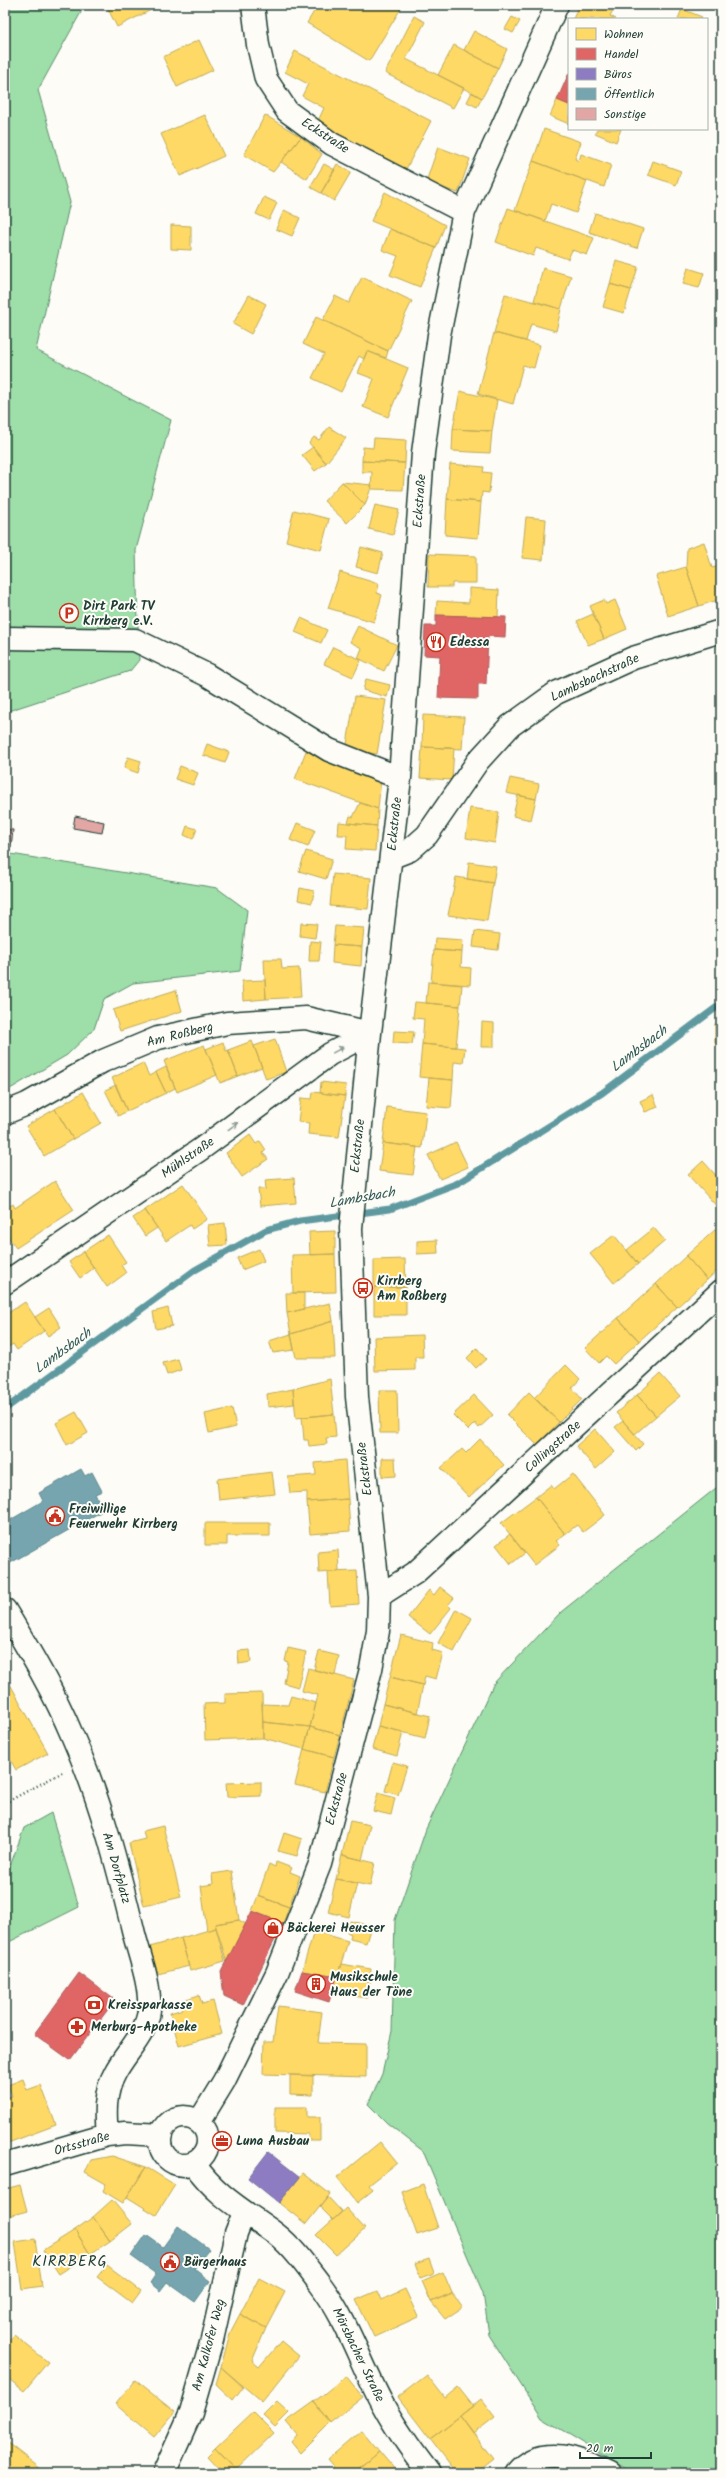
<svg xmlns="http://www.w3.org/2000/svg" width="726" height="2478" font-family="Kalam,sans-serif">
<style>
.green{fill:#9edea8;stroke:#5e8e6e}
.homes{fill:#ffd966;stroke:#bcaa57}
.shops{fill:#e06666;stroke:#a65a57}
.offices{fill:#8e7cc3;stroke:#6d6998}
.public{fill:#76a5af;stroke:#5c868a}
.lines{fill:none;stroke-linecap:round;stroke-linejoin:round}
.stream{stroke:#5f99a0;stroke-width:7}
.building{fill:#e2a7a5;stroke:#1f3d34}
.minor-casing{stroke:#1f3d34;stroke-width:25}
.path{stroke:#1f3d34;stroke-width:2.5;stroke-dasharray:1 3;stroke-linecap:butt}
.minor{stroke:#fdfcf7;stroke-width:22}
.oneway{stroke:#8e9c96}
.labels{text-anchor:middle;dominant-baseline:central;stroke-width:4;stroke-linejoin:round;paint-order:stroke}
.street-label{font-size:13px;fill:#1f3d34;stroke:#fdfcf7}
.poi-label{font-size:13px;font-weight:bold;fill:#1f3d34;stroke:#fdfcf7;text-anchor:start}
.water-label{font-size:14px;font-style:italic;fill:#345c58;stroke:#fdfcf7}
.quarter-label{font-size:15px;letter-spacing:1px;fill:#1f3d34;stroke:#fdfcf7}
</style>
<rect width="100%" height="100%" fill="#fdfcf7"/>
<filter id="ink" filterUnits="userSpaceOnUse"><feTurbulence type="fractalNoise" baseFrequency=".025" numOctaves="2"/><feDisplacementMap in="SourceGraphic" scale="8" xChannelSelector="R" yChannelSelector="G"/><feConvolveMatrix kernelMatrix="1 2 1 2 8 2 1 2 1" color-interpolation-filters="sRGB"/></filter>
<g filter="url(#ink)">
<path class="green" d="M5 5H85L38 90 70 202 36 350 171 420 136 550 139 660 130 671 5 712Z
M5 853 217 888 247 910 240 971 133 983 104 999 94 1029 67 1055 5 1092Z
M721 1484V2473H633L542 2418 489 2335 483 2293 423 2151 387 2123 368 2104 382 2074 392 2031 395 1920 426 1829 494 1683 561 1612Z
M51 1813 79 1907 5 1944V1873L9 1869 24 1828Z"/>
<path class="homes" d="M106 5H161L117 27Z
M318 5H403L369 61 307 23Z
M579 5H608L614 8 610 16 616 19H573Z
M682 9 702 17 701 19H678Z
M414 16 425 22 406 59 464 88 453 108 385 73Z
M512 17 520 21 513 33 505 29Z
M474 31 507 49 498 68 464 50Z
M199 40 213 70 177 87 163 57Z
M454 45 498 68 482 98 438 75Z
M295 51 431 121 406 169 317 123 324 108 302 96 308 84 285 72Z
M472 92 482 98 477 107 467 102Z
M557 100 569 105V124L550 116Z
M205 115 224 156 180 176 161 134Z
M265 115 301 137 273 172 244 155Z
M544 129 581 142 575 159 579 161 581 154 611 165 604 187 533 161Z
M597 129H621L616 142 595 133Z
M301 137 322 154 307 179 281 162Z
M438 147 470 159 458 193 426 182Z
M533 161 587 181 576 213 551 204 545 221 515 210Z
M653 161 681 171 676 185 648 175Z
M324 164 335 170 321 193 310 187Z
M337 164 351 172 334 201 321 193Z
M385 192 445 225 436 248 371 221Z
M264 197 277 203 269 220 256 214Z
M508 208 594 238 587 255 572 250 568 259 536 248 533 256 496 242Z
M284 210 300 218 292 236 276 229Z
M595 213 643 229 637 248 589 232Z
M171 225 191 226V250L171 249Z
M390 229 436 248 420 287 390 275 398 256 382 250Z
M616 261 638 267 631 290 610 284Z
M543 268 571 276 561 309 534 301Z
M688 268 704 273 699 288 683 284Z
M362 277 412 301 388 351 323 320 335 296 349 303Z
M610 284 631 290 624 313 603 307Z
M505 294 561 309 556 331 531 324 526 341 494 333Z
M249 295 266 304 251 334 233 324Z
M316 317 388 351 386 358 367 351 364 359 359 356 341 392 312 378 324 354 303 344Z
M494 333 540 345 534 368 523 365 513 404 478 394Z
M367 351 408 368 388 417 363 407 374 379 358 373Z
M460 391 497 400 492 431 453 429Z
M329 427 346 438 326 463 309 443 314 437 319 440Z
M453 429 492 431 490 453 452 451Z
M374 438 406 440 405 463 362 461 363 447 373 448Z
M313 447 326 463 315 471 302 455Z
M362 461 405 463 403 490 371 489 372 472H362Z
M450 464 484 467 483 472 491 473 489 493 482 492 481 502 447 499Z
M342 482 372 485 365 505Z
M342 482 365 505 347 523 324 501Z
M447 499 481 502 478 538 445 535Z
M375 505 399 510 393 535 369 529Z
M294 510 329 519 321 550 286 541Z
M526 517 546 519 543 560 522 558Z
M704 542 712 568 719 566 721 573V599L699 606 686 567 687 548Z
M361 547 383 553 378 573 356 567Z
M429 554 476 556V583H452V587H428Z
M686 567 699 606 668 616 656 576Z
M340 572 379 584 377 593 382 595 374 622 328 608Z
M469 588 499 590 498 617 436 615 437 601 469 603Z
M604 600 606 604 615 600 627 629 604 639 590 606Z
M593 614 604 639 588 645 577 621Z
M301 618 327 630 321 643 295 632Z
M358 626 397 645 384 671 358 658 362 648 350 642Z
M333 647 361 660 353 677 324 664Z
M366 679 390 685 387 697 363 690Z
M355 696 386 700 377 754 346 750Z
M423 715 464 717 462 749 422 747Z
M207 744 229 752 225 763 203 755Z
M422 747 454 748 452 780 420 778Z
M306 751 381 778 378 809 295 779Z
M128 757 141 761 138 773 124 768Z
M180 766 198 773 193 785 175 779Z
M510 778 539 784 536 799 506 793Z
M518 795 536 799 531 820 513 816Z
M360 803 378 809 377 826 348 823 350 816 353 817Z
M470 808 499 812 495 843 466 838Z
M339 822 377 826 375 851 346 849 347 835H338Z
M297 823 315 830 308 847 290 840Z
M187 826 197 829 193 839 184 835Z
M306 851 332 859 326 879 299 871Z
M469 862 496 866 493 883 467 879Z
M333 874 371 878 368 909 330 906Z
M456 877 493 883 487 921 448 915Z
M300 888 314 891 312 903 298 900Z
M301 923 317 924 315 938 300 936Z
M335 926 364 928 362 947 333 945Z
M475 931 500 934 498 950 473 947Z
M435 938 463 940 462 952 434 950Z
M310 941 321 942 319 961H309Z
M333 945 362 947 361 966 332 963Z
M434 950 462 952 461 967 471 968 470 985 431 982Z
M264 959H281L282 969 299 968 301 997 266 999Z
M265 980 266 999 243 1001 242 981Z
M428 982 462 985 460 1006 426 1003Z
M176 990 182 1011 120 1031 113 1010Z
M415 1002 460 1006 456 1047 422 1044 424 1019 413 1018Z
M482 1022 494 1023V1047H481Z
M715 1024H721V1043H715Z
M394 1031 414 1032 412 1044 393 1043Z
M275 1039 286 1072 266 1079 254 1046Z
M252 1041 262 1067 238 1076 228 1050Z
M223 1042 226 1051 228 1050 238 1076 220 1083 206 1049Z
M422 1044 465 1048 463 1063 454 1062 453 1080 419 1077Z
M204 1045 217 1075 177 1092 164 1061Z
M143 1063 149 1076 156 1072 166 1093 127 1111 112 1078Z
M166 1067 175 1088 166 1093 156 1072Z
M429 1078 453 1080 451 1108 426 1106Z
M321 1082 346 1085 345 1096 320 1093Z
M116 1085 127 1111 118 1116 105 1090Z
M83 1092 101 1123 73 1139 55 1109Z
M313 1092 345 1096 339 1137 308 1134 309 1123 298 1122 301 1098 312 1099Z
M653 1095 658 1107 645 1112 640 1101Z
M387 1107 426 1112 422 1148 383 1143Z
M55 1109 73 1139 44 1156 26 1126Z
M250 1135 256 1144 260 1141 266 1150 263 1153 268 1159 242 1177 226 1153Z
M456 1142 468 1167 440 1179 428 1155Z
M383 1143 417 1147 413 1175 379 1171Z
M703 1161 721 1181V1211L688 1175Z
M294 1178 296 1203 260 1206 258 1189H266L265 1180Z
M55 1181 74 1210 16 1248 5 1232V1209L13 1204 15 1208Z
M183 1184 207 1219 192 1229 190 1225 166 1241 145 1210Z
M145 1210 157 1228 145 1236 133 1218Z
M225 1223 227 1245 210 1246 208 1225Z
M654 1228 665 1241 638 1264 627 1250Z
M717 1228 721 1232V1267L707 1280 686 1256Z
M335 1231V1254L310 1255 309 1232Z
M108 1235 126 1262 121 1265 126 1273 107 1287 83 1252Z
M614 1235 638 1264 614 1283 590 1254Z
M437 1240 438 1253 417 1254V1241Z
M259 1249 264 1261 242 1270 237 1258Z
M83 1252 94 1268 80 1278 69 1262Z
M335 1254 336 1292 293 1293 292 1255Z
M686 1256 707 1280 677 1307 656 1284Z
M405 1259 406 1287H374V1260Z
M656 1284 677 1307 639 1341 618 1318Z
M374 1287H406V1315H374Z
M286 1293H304V1309L287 1313Z
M25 1302 44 1331 17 1350 13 1344 5 1349V1315Z
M330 1303 333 1321 291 1334 287 1313Z
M49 1308 61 1327 48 1336 35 1317Z
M168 1308 172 1326 156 1329 153 1312Z
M618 1318 639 1341 614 1364 606 1356 599 1363 585 1348Z
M333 1321 335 1358H296L291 1334Z
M291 1334 294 1350 273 1353 269 1341Z
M422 1335 423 1357H415V1370L375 1371 374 1337Z
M477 1348 486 1359 476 1368 467 1358Z
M178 1359 181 1370 167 1375 163 1363Z
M566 1365 580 1379 572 1388 582 1399 559 1422 534 1398Z
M660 1374 680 1396 656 1416 637 1395Z
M330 1379 334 1414 296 1418 293 1389Z
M293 1389 294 1404 268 1407 267 1394Z
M379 1390H397L398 1433H380Z
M529 1392 559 1422 537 1445 507 1415Z
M474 1395 493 1415 479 1428 475 1423 468 1430 453 1415Z
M637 1395 656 1416 635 1434 616 1413Z
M232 1408 236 1427 209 1433 205 1414Z
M76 1412 88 1433 67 1445 56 1423Z
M334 1414 336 1437 326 1438 327 1444 309 1446 308 1440H304L302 1417Z
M623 1421 643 1444 636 1451 615 1427Z
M595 1429 615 1452 596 1469 576 1446Z
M480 1439 504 1465 469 1497 441 1468 462 1449 466 1453Z
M382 1458H395L396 1476 382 1477Z
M345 1460 348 1499 307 1502V1492L290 1493 288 1477 316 1475 315 1463Z
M272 1472 275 1494 219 1500 217 1479Z
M573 1474 605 1515 583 1532 577 1525 565 1534 536 1497 551 1485 554 1489Z
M536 1497 565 1534 556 1541 560 1545 534 1565 501 1523Z
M348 1499 350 1531 310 1534 307 1502Z
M205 1523H270V1536H227V1545H205Z
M510 1534 525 1553 511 1564 496 1545Z
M338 1550 339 1571 319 1573 318 1552Z
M357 1571 359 1604 330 1606 328 1572Z
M440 1587 454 1598 448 1605 451 1608 430 1634 408 1617 429 1590 434 1595Z
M456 1609 472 1618 454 1652 438 1643Z
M401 1635 433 1643 432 1650 443 1653 436 1679 425 1676 423 1685 390 1677Z
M288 1648 306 1652 298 1687 284 1683 288 1662 285 1661Z
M250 1650 251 1662 239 1664 238 1651Z
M319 1651 339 1656 335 1675 314 1670Z
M308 1668 354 1680 340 1735 310 1727 318 1695 302 1691Z
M5 1675 48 1753 16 1770 5 1750Z
M390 1677 423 1685 417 1713 383 1704Z
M262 1693 263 1738 205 1740 204 1704 225 1703V1694Z
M291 1696 316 1703 310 1727 263 1722 262 1704 288 1705Z
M383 1704 430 1716 425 1738 378 1726Z
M263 1722 310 1727 304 1749 263 1738Z
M378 1726 403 1732 397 1756 372 1749Z
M310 1727 340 1735 334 1757 304 1749Z
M304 1749 334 1757 325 1792 295 1785Z
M393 1762 407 1766 398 1795 385 1791Z
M261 1782V1796L227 1797 226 1783Z
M378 1793 395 1798 391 1815 373 1811Z
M350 1821 370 1825 362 1860 342 1855Z
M163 1826 181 1897 144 1906 129 1843 145 1839 143 1831Z
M284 1833 302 1839 297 1856 278 1851Z
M342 1855 375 1863 370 1886 336 1879Z
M276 1862 292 1868 290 1872 300 1876 289 1907 258 1896 269 1864 275 1867Z
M232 1871 239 1920 215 1924 216 1928 207 1931 201 1886 213 1884 212 1874Z
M336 1879 357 1883 349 1917 328 1912Z
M258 1896 289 1907 283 1923 252 1911Z
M239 1920 246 1924 227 1962 215 1924Z
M350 1921 371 1926 366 1943 350 1939 351 1934 347 1932Z
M216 1928 225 1961 190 1971 181 1938Z
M314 1931 348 1941 337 1977 302 1971Z
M181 1938 189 1966 158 1974 150 1947Z
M341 1964 371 1969 370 1982 337 1977Z
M337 1977 370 1982 367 1998 332 1993Z
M199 1995 202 2004 213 2001 222 2034 179 2046 170 2013 183 2009 180 2001Z
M278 2006 322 2012 318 2043 366 2044V2077L263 2074 264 2042H273Z
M290 2075 313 2076V2095L290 2094Z
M23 2079 27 2090 41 2085 56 2125 5 2144V2098L12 2096 8 2085Z
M275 2107H307V2117H320V2140H308V2134L275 2133Z
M380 2142 397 2163 369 2185 373 2190 357 2203 337 2177Z
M112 2156 146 2167 123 2203 103 2191 106 2184 85 2172 91 2160Z
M146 2167 175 2185 156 2215 127 2197Z
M303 2173 330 2194 306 2224 279 2203Z
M423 2184 438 2228 417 2235 402 2192Z
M20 2185 27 2211 5 2217V2189Z
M328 2197 342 2212 333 2220 320 2207Z
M112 2200 132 2224 110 2241 93 2217Z
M346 2208 365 2229 336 2255 316 2235Z
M93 2217 110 2241 90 2254 75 2230Z
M75 2230 90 2254 59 2274 43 2250Z
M35 2239 42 2286 22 2289 15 2242Z
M429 2259 434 2273 420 2278 415 2264Z
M107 2265 141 2291 132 2303 97 2277Z
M443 2272 452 2293 431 2302 422 2281Z
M259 2278 285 2292 266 2328 240 2314Z
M405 2289 418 2317 374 2337 356 2300 377 2291 381 2300Z
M452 2293 463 2307 445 2319 431 2302Z
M240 2314 266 2328 252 2361 259 2367 281 2341 299 2356 262 2402 221 2367 230 2333Z
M14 2335 48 2362 24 2391 5 2376V2345Z
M221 2367 243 2387 233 2400 216 2384Z
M427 2375 445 2398 458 2387 473 2406 430 2439 398 2397Z
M346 2376 363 2397 330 2423 314 2402Z
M135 2380 175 2412 154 2437 115 2404Z
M481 2399 495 2417 473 2434 460 2416Z
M277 2402 289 2413 275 2427 263 2416Z
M314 2402 330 2423 300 2453 291 2442 297 2435 286 2422Z
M253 2412 274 2433 236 2470 215 2448Z
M460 2416 493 2459 475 2473H456L430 2439Z
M362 2430 379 2451 353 2473H338L327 2460Z
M5 2441 46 2473H5Z
M215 2448 236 2470 233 2473H223L207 2456Z
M379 2451 396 2471 394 2473H353Z"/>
<path class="shops" d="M569 73V105L557 100Z
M436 615 506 617 505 637 488 636 486 684H478V699L438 698 440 656 424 655 425 626H436Z
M252 1911 283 1923 243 2005 224 1996 221 1972Z
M302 1971 337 1977 329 2002 295 1991Z
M79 1973 115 2000 70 2060 34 2034Z"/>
<path class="offices" d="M268 2152 300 2177 279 2203 248 2178Z"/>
<path class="public" d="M81 1469 85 1476 92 1472 102 1491 95 1494 104 1510 5 1566V1523L43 1501 39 1493Z
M178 2226 209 2249 194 2269 210 2281 195 2302 167 2282 160 2291 150 2283 156 2274 131 2256 146 2235 163 2247Z"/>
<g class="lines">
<path class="stream" d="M5 1409 195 1270 266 1230 300 1221 390 1209 458 1183 602 1093 721 1004"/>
</g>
<path class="building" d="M75 816 104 822 102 833 73 828Z
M5 829 13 830 11 847 5 846Z"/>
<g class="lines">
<g class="minor-casing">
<path id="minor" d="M253 5 258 45 266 79 287 111 332 144 464 212
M5 638 135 640 207 675 329 750 400 778
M392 857 410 850 427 835 478 761 510 726 556 693 633 658 721 631
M5 1113 27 1104 103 1061 158 1038 227 1023 306 1018 370 1033
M5 1283 201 1149 330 1054 370 1033
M379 1596 415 1573 721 1291
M5 1610C29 1650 54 1692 72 1735 100 1798 118 1867 134 1934 140 1957 151 1986 149 2010 147 2034 125 2053 115 2073 104 2093 105 2114 107 2135
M160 2141a24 24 0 1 1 48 0a24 24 0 1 1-48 0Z
M199 2122 224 2081 277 1973 320 1864 371 1669 378 1631 379 1596 357 1397 351 1228 370 1033 400 778 423 453 439 335 464 212 557 5
M194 2164C217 2197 245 2211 276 2234 293 2247 307 2267 320 2284 348 2321 361 2365 383 2405 396 2429 412 2451 429 2473
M5 2165 107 2135 125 2133 161 2135
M164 2473 191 2413 212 2340 236 2233 244 2213
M517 2473C541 2443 581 2459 610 2473"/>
</g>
<path class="path" d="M5 1803 63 1772"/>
<use href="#minor" class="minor"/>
</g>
<defs><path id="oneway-shaft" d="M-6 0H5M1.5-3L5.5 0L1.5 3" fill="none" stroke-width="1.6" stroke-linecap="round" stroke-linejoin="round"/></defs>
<g class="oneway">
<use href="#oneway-shaft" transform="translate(338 1050) rotate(-29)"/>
<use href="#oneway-shaft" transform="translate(233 1126) rotate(-36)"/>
</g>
</g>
<defs>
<g id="parking-ring" transform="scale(1)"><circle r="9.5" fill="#fdfcf7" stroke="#c8321e" stroke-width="1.5"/><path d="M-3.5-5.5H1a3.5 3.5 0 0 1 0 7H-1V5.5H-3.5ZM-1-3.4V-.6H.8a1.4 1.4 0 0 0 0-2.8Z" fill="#c8321e"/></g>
<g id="restaurant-ring" transform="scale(1)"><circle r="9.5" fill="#fdfcf7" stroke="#c8321e" stroke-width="1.5"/><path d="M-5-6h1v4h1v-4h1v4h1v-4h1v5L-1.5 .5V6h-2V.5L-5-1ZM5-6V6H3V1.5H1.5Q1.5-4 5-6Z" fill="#c8321e"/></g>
<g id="bus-ring" transform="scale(1)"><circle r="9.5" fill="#fdfcf7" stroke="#c8321e" stroke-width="1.5"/><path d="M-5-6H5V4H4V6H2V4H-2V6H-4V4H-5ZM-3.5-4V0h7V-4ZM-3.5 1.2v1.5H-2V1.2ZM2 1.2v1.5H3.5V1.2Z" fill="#c8321e"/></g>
<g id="civic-ring" transform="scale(1)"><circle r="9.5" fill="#fdfcf7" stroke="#c8321e" stroke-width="1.5"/><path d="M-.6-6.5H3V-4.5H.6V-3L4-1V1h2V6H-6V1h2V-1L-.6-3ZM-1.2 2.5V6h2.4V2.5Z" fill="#c8321e"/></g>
<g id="shop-ring" transform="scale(1)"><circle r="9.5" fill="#fdfcf7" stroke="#c8321e" stroke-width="1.5"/><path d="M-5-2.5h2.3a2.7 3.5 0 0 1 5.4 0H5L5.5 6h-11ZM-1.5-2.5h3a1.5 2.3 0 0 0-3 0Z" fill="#c8321e"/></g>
<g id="building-ring" transform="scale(1)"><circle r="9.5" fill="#fdfcf7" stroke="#c8321e" stroke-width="1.5"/><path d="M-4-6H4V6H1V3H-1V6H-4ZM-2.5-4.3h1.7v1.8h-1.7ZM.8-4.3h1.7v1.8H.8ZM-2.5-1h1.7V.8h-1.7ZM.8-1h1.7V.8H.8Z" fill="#c8321e"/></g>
<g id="bank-ring" transform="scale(1)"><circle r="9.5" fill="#fdfcf7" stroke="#c8321e" stroke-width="1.5"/><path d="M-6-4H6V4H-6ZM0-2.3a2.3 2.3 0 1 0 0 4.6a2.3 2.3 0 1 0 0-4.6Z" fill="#c8321e"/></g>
<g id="pharmacy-ring" transform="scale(1)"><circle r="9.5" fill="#fdfcf7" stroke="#c8321e" stroke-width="1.5"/><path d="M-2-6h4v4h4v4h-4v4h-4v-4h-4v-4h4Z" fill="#c8321e"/></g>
<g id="office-ring" transform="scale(1)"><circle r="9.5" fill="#fdfcf7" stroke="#c8321e" stroke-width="1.5"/><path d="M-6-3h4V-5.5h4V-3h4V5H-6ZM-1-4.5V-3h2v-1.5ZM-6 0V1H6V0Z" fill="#c8321e"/></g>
</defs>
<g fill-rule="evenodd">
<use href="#parking-ring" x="69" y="613"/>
<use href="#restaurant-ring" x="436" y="642"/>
<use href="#bus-ring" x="363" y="1288"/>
<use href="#civic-ring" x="55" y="1516"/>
<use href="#shop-ring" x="273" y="1928"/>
<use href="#building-ring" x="316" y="1984"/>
<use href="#bank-ring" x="94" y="2005"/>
<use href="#pharmacy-ring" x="77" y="2027"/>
<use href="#office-ring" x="222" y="2141"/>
<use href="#civic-ring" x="170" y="2262"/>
</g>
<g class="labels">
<g class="street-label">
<text transform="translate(325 136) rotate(33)">Eckstraße</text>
<text transform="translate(420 501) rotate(-86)">Eckstraße</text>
<text transform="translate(595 678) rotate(-25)">Lambsbachstraße</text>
<text transform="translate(395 824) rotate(-84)">Eckstraße</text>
<text transform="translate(180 1035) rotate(-14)">Am Roßberg</text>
<text transform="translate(358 1146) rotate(-84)">Eckstraße</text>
<text transform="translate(188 1158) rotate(-35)">Mühlstraße</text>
<text transform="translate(553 1447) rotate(-42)">Collingstraße</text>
<text transform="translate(365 1469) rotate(-97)">Eckstraße</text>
<text transform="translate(337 1799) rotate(-75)">Eckstraße</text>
<text transform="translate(116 1868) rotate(74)">Am Dorfplatz</text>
<text transform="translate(82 2144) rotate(-16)">Ortsstraße</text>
<text transform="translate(209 2345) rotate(-75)">Am Kalkofer Weg</text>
<text transform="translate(358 2355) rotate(64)">Mörsbacher Straße</text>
</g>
<g class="poi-label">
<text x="83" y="606">Dirt Park TV<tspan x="83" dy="15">Kirrberg e.V.</tspan></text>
<text x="450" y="642">Edessa</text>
<text x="377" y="1281">Kirrberg<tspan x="377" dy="15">Am Roßberg</tspan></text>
<text x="69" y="1509">Freiwillige<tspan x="69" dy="15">Feuerwehr Kirrberg</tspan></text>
<text x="287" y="1928">Bäckerei Heusser</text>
<text x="330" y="1977">Musikschule<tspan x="330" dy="15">Haus der Töne</tspan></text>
<text x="108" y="2005">Kreissparkasse</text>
<text x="91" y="2027">Merburg-Apotheke</text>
<text x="236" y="2141">Luna Ausbau</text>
<text x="184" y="2262">Bürgerhaus</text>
</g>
<g class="water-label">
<text transform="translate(639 1049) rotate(-37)">Lambsbach</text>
<text transform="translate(362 1198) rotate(-10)">Lambsbach</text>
<text transform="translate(63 1351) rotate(-36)">Lambsbach</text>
</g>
<g class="quarter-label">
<text x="70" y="2262">KIRRBERG</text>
</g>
</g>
<rect width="726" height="2478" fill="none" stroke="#fdfcf7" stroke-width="20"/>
<rect x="10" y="10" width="706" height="2458" fill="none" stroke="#1f3d34" stroke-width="1.5" filter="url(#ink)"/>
<rect x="568" y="18" width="140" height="112" fill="#fdfcf7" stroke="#a4b0a9"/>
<rect x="576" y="28" width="20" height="12" fill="#ffd966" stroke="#a4b0a9"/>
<text x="604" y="38" font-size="12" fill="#1f3d34">Wohnen</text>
<rect x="576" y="48" width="20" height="12" fill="#e06666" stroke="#a4b0a9"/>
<text x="604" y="58" font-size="12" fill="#1f3d34">Handel</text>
<rect x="576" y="68" width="20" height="12" fill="#8e7cc3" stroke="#a4b0a9"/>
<text x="604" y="78" font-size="12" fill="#1f3d34">Büros</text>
<rect x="576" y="88" width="20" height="12" fill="#76a5af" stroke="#a4b0a9"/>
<text x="604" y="98" font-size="12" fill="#1f3d34">Öffentlich</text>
<rect x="576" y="108" width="20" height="12" fill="#e2a7a5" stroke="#a4b0a9"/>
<text x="604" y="118" font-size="12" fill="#1f3d34">Sonstige</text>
<path d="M580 2452v6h71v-6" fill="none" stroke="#1f3d34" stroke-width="2"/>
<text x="586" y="2452" font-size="12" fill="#1f3d34" stroke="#fdfcf7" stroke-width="3" paint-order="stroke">20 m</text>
</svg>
